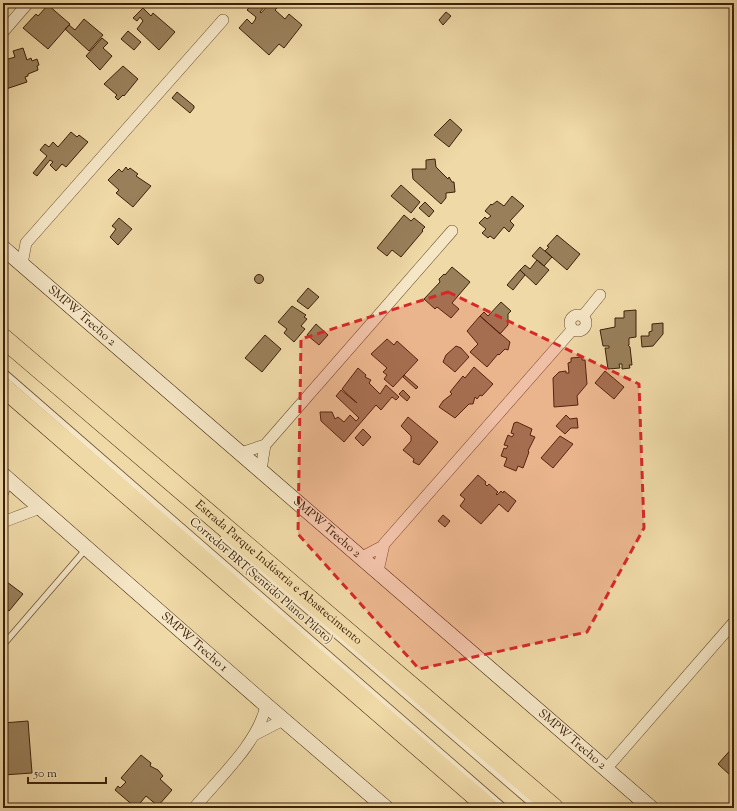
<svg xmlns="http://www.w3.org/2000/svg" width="737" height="811" font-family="'Sorts Mill Goudy',serif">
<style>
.building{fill:#99805b;stroke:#3c2009}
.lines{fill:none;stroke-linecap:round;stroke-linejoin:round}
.lane-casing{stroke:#694e30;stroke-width:7}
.street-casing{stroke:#694e30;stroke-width:12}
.secondary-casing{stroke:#3c2009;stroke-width:16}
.highway-casing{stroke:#3c2009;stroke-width:20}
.lane{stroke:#f5e6c6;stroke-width:5.5}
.street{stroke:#f5e6c6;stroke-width:11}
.secondary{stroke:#f5e6c6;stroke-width:15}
.highway{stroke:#efd9a7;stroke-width:19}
.marked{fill:#d62828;fill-opacity:0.2;stroke:#d62828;stroke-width:3;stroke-dasharray:8 5;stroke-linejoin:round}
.labels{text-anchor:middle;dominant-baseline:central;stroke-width:3;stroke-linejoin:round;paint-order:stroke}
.street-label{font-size:12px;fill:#3c2009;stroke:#f5e6c6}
</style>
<rect width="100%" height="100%" fill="#efd9a7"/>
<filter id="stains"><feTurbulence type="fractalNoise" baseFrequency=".005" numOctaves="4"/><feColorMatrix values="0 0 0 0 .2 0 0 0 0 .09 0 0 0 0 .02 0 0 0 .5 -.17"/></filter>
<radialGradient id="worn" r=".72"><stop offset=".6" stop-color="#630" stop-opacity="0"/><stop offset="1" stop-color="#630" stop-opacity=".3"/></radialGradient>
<path class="building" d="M253 3H261L265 6 260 12 261 13 270 3H273L278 7 275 10 285 19 289 14 302 25 284 48 279 44 269 55 239 28 247 19 252 24 255 20 256 17 247 10Z
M48 5 70 24 48 49 23 28 36 14 38 16Z
M143 8 151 16 153 13 175 32 159 50 137 29 143 21 140 17 137 21 133 18Z
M446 12 451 16 443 25 439 20Z
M84 19 103 35 89 51 65 29 69 25 75 30Z
M128 31 141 42 134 50 121 39Z
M102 38 108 43 103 48 112 56 100 70 86 56Z
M23 48 27 60 31 58 32 61 37 59 39 65 37 66 38 70 28 74V76L25 77 27 82 3 90V66L7 65 5 60 15 57 13 51Z
M123 66 138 79 124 96 123 95 118 100 115 97 117 95 104 84Z
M177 92 194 106V108L190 113 172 98Z
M450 119 462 130 449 147 434 135Z
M71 132 77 137 79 135 88 142 66 167 62 164 56 171 50 165 53 162 50 160 37 176 33 173 47 156 40 150 45 144 49 147 53 142 58 147Z
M435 159 436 167 448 179 449 177 452 182H454L455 192 446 193V198L441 204 413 179 412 169H426V160Z
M126 167 128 170 130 168 138 174 136 176 151 186 133 207 116 193 119 190 108 180 119 169 122 172Z
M401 185 420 202 411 213 391 196Z
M512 196 524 206 510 221 514 225 509 232 504 227 494 239 490 236 488 238 482 233 486 229 479 223 485 217 487 219 491 216 485 211 491 204 492 205 497 201 504 206Z
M425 202 434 211 429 217 419 208Z
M404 215 411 221 414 218 425 227 422 230 423 231 401 257 392 250 387 256 377 248Z
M119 218 132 229 118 245 110 237 116 229 112 226Z
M557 235 580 254 567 270 545 251 549 247 547 246Z
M540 247 552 257 544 266 532 256Z
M537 260 549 270 536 285 520 270 525 265 530 269Z
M452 267 470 282 452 303 459 309 451 318 437 307 435 309 424 299 440 282 439 279 444 274 445 275Z
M520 270 525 275 513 290 507 285Z
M254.5 279a4.5 4.5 0 1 1 9 0a4.5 4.5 0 1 1-9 0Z
M308 288 319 297 308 309 297 301Z
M501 302 511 311 508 314V325L500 334 480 316 484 312 488 316Z
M292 306 306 315 304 317 307 319 301 326 305 329 294 342 284 333 287 329 278 322Z
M636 310V337L629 338V345H628L630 347 632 365H629L630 368 622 369V364H619L620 368 608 369 605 348H609V346H603L600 330 615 327V318H624V311Z
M480 316 510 342 508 350 505 349 499 355 498 354 487 367 470 352 478 344 467 331Z
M663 323V334L653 346 642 347 641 336H649V332L652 331V324Z
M316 324 328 335 319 345 307 335Z
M265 335 281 349 262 372 245 358Z
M387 339 394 345 397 341 418 360 393 387 384 379 387 375 383 372 387 368 371 354Z
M456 346 461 348 469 357 455 372 443 362 446 355Z
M582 357V360H585L587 384 577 396 578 405 554 407 553 378 559 372 566 371V373H569L568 363 571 362V358Z
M474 367 493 384 482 396 480 395 477 399 475 397 473 404H469L455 418 439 407 443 401 452 394 450 392 463 376 465 378Z
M358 368 366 375 365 377 371 380 369 383 380 394 386 385 399 397 396 400 392 397 381 410 376 405 344 442 321 421 320 412H332L335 419 338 417 344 422 350 415 356 421 359 418 336 396 341 390 357 403 342 389Z
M605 371 624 387 614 399 595 383Z
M404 375 418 387 416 389 403 377Z
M403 390 410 397 407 401 399 394Z
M566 415 570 419 577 418 578 428H571L565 434 556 426Z
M408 417 438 442 419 465 413 462 414 459 403 450 411 441V436L401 426Z
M517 422 532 429 530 435 535 437 528 451 529 452 523 468 518 466 516 471 504 466 507 458 501 456 504 448 506 449 508 446 504 445 508 435 512 437 514 434 511 433 514 423Z
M363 429 371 437 363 446 355 438Z
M560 436 573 444 553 468 541 458Z
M478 475 486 482 485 484 487 486 489 484 498 492 496 494 497 495 501 491 503 493 504 491 516 501 508 512 499 504 481 524 460 506 465 499 460 495Z
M443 515 450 521 445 527 438 521Z
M7 582 23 594 9 611 3 607V586Z
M28 721 32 773 3 775V723Z
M734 746V773L731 776 718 764Z
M141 755 151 763 150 766 158 770 163 776 160 779 172 790 158 806 146 796 136 808 115 790 118 786 120 788 126 782 121 778Z"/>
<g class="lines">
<g class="lane-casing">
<path id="lane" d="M3 371 505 808
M223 538 536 808
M3 645 86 549"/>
</g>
<g class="street-casing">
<path id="street" d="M3 32 28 3
M22 264 26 243 223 20
M570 323a8 8 0 1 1 16 0a8 8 0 1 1-16 0Z
M583 316 600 295
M241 453 265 445
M261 470 265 445 452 231
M3 492 8 479
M3 522 40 508
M362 557 383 546
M378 571 384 544 572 330
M256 734 283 720
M606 769 734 622
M194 808C218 779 259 742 266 705"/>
</g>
<g class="secondary-casing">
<g id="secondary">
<path id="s1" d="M3 248 651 808"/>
<path id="s2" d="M3 475 266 705 386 808"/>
</g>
</g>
<g class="highway-casing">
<g id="highway">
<path id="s3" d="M3 338 554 808"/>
<path d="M3 387 489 808"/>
</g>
</g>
<use href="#lane" class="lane"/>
<use href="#street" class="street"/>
<use href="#secondary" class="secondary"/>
<use href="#highway" class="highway"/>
</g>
<path class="marked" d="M448 292 639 384 644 528 587 632 419 669 298 534 301 339Z"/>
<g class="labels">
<g class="street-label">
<text stroke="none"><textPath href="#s1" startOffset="104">SMPW Trecho 2</textPath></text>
<text stroke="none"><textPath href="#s1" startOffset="428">SMPW Trecho 2</textPath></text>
<text stroke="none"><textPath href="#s3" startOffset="362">Estrada Parque Indústria e Abastecimento</textPath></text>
<text transform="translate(261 581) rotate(41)">Corredor BRT(Sentido Plano Piloto)</text>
<text stroke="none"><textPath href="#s2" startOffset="254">SMPW Trecho 1</textPath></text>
<text stroke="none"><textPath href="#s1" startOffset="752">SMPW Trecho 2</textPath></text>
</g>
</g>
<rect width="737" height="811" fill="none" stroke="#efd9a7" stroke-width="16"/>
<rect x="4" y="4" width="729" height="803" fill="none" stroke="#3c2009" stroke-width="2"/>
<rect x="8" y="8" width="721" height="795" fill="none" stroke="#3c2009"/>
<path d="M28 777v6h78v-6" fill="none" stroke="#3c2009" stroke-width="2"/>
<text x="34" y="777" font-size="12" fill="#3c2009" stroke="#f5e6c6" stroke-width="3" paint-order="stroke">50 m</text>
<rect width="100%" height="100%" filter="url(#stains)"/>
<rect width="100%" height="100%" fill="url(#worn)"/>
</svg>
